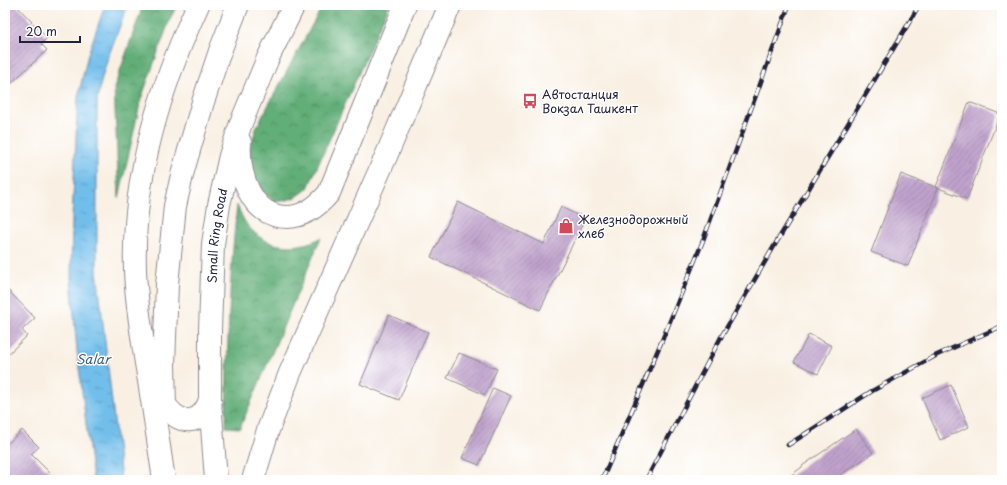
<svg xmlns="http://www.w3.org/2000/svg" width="1007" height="485" font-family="'Playpen Sans',sans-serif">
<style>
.forest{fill:url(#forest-crowns);stroke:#42685a}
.water{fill:url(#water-ripples);stroke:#4a7093}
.building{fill:url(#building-hatch)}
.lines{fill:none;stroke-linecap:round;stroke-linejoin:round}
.trunk-casing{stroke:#8e898f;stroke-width:24}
.trunk{stroke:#fff;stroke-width:22}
.rail-casing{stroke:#22223b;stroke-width:4.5}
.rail{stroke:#fff;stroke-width:3;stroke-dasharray:9;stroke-linecap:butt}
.labels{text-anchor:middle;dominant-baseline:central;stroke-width:3;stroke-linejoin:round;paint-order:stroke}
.poi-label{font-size:12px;fill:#22223b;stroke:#fff;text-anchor:start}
.street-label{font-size:12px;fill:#22223b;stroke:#fff}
.water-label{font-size:13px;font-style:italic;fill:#426081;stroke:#fff}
</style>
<defs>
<pattern id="forest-crowns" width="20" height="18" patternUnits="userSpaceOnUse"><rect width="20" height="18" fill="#62ae78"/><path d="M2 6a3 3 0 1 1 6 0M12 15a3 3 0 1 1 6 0" fill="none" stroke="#508d64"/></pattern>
<pattern id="water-ripples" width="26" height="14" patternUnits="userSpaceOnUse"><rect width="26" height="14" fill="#71beeb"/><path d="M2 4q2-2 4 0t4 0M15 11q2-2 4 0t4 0" fill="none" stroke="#5c9ac0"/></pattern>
<pattern id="building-hatch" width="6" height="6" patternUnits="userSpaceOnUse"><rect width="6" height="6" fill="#c0a2cc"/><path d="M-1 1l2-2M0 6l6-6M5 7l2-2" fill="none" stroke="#9c84a7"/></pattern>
</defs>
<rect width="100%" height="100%" fill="#fff"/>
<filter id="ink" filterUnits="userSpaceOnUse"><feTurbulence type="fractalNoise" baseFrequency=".025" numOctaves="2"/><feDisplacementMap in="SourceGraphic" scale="8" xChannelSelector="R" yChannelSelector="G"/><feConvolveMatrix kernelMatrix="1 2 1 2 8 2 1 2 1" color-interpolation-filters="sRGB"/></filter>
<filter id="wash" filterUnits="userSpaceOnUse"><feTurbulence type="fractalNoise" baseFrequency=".012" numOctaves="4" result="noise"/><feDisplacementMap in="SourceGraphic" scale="16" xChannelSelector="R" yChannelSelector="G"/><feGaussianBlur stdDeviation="0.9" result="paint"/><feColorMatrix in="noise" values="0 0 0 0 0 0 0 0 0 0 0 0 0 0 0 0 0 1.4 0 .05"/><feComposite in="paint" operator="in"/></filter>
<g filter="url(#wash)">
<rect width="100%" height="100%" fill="#f9f0e3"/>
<path class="forest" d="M143 5H177L170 19 141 99 119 198 114 88Z
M323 5H389L308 188C297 198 290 200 275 202L263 192 254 181 248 153 257 126Z
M237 205C240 212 243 219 247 225 267 249 294 251 321 238L240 428 226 427C227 353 229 279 237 205Z"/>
<path class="water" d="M105 5H128C116 37 102 68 97 102V271L121 480H93L77 351 71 278 72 218 78 97 88 54Z"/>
<g id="blocks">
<path class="building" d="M5 5H16L47 38 41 44 47 50 5 89Z
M969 102 1000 114 967 199 936 187Z
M901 174 938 188 908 266 871 252Z
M458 202 544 244 561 207 585 219 540 310 431 257Z
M5 287 35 318 22 330 27 336 5 357Z
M389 315 428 332 399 400 360 384Z
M809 334 832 346 818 374 794 362Z
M459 353 497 369 485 395 447 378Z
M951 385 969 427 940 440 922 398Z
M493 388 511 396 479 465 462 458Z
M856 429 873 453 833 480H785L802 467V466Z
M22 430 39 447 31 454 57 480H5V446Z"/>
</g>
</g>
<g filter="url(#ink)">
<use href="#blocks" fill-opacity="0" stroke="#8e898f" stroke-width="1"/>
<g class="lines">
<g class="trunk-casing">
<g id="trunk">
<path d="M240 142C238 173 250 217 287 217 305 217 318 206 329 193L405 5"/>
<path d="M164 403C179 426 200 427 210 400"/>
<path d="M165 409 164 364 167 284 175 206 183 171 203 102 220 51 238 5"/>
<path d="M164 480C158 439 152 398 145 357 141 329 136 300 135 270 132 179 160 87 198 5"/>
<path id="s1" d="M216 480 210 400V330L213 244 219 205 230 156 241 123 268 58 294 5"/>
<path d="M253 480 268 430 290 373 387 154 450 5"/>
</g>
</g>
<use href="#trunk" class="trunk"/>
<g class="rail-casing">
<path id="rail" d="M788 445 872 391 937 355 1002 326
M602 480 663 338 702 243 789 5
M646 480 720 339 776 243 910 21 919 5"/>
</g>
<use href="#rail" class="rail"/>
</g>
</g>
<defs>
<g id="bus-bare" transform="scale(1.2)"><path d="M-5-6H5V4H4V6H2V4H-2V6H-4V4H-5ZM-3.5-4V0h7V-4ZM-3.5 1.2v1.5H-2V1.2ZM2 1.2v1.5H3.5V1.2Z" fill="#d1495b" stroke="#fff" stroke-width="2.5" paint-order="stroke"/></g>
<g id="shop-bare" transform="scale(1.2)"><path d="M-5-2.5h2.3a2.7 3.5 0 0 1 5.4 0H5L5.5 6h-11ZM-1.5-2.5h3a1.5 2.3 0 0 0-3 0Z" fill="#d1495b" stroke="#fff" stroke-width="2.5" paint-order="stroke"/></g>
</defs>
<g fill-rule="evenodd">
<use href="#bus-bare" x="530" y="101"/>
<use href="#shop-bare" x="566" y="226"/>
</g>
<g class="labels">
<g class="poi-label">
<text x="542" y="94">Автостанция<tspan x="542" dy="14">Вокзал Ташкент</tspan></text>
<text x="578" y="219">Железнодорожный<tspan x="578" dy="14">хлеб</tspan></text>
</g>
<g class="street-label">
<text stroke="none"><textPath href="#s1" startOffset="245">Small Ring Road</textPath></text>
</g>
<g class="water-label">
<text x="93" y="358">Salar</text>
</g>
</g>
<rect width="1007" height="485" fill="none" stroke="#fff" stroke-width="20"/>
<path d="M20 36v6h60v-6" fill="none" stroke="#22223b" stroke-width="2"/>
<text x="26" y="36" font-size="12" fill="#22223b" stroke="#ffffff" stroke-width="3" paint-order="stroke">20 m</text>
</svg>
